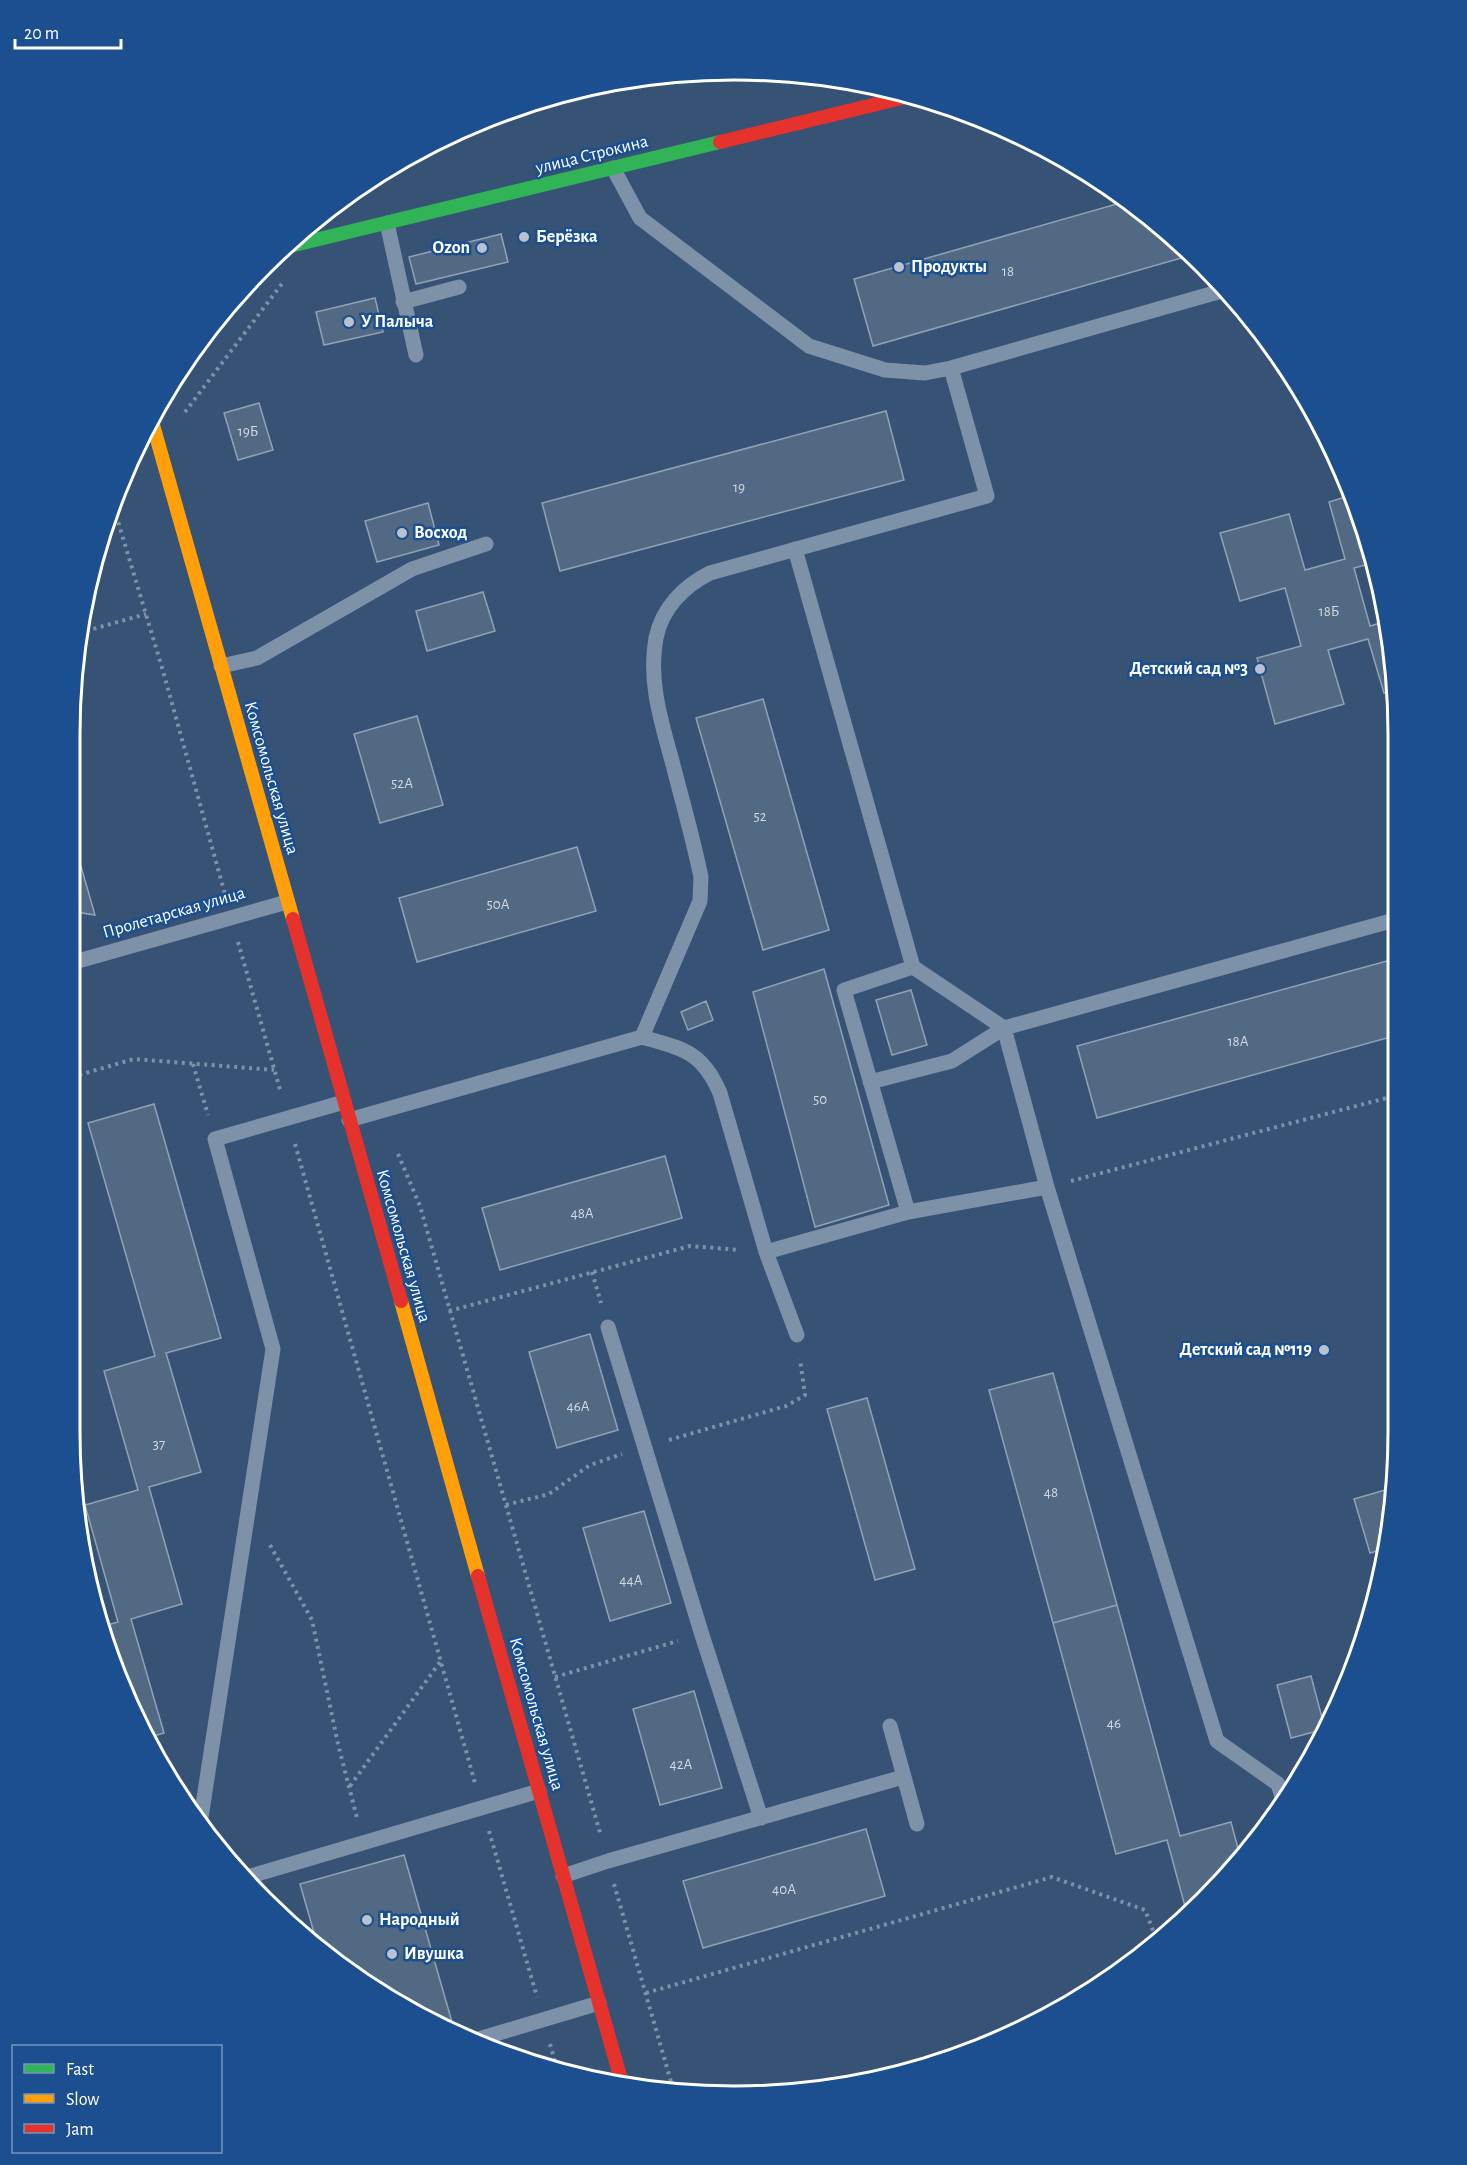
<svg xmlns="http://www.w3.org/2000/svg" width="1467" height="2165" font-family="'Alegreya Sans',sans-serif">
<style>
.building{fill:#526984;stroke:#92a2b6;stroke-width:1.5}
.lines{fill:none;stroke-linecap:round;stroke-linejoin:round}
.path{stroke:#7d92a8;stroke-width:4;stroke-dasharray:3 4.5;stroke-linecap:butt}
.lane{stroke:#7d92a8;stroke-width:15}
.fast{stroke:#30b455;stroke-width:14}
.slow{stroke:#ff9f0a;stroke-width:14}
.jam{stroke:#e5322d;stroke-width:14}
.tram{stroke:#7e92a7;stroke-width:1.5}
.poi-dot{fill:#b9c2ce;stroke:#1b4f8f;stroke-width:2}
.labels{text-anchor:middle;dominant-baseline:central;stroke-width:5;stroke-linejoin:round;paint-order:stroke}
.number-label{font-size:15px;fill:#d4dae0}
.street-label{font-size:18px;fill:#fff;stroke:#1b4f8f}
.poi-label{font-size:18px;font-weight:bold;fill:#fff;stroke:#1b4f8f;text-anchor:start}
.rim{fill:none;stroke:#fff;stroke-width:3}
</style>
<rect width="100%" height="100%" fill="#365274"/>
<path class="building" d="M1127 201 1192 255 873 346 854 279Z
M501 234 508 262 416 284 409 257Z
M375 298 383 332 324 345 316 312Z
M259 403 273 450 238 460 224 413Z
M886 411 904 480 560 571 542 503Z
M1352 495 1373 563 1354 568 1370 626 1387 621 1394 690 1384 693 1368 639 1328 650 1344 704 1275 724 1257 658 1301 646 1285 588 1240 601 1220 533 1289 514 1305 570 1345 559 1329 502Z
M428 503 439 545 377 562 365 521Z
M483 592 495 631 427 651 416 611Z
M763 699 829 930 763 950 696 718Z
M417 716 443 805 380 823 354 734Z
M70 828 95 915 70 911Z
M577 847 596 911 417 962 399 898Z
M1398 958V1035L1097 1118 1077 1046Z
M824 969 889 1205 815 1227 753 992Z
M911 990 927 1045 892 1055 876 1000Z
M706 1001 713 1020 688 1030 681 1012Z
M154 1104 221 1338 166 1353 201 1472 149 1487 182 1604 131 1619 164 1733 150 1737 104 1645 100 1627 118 1622 85 1505 138 1490 104 1371 155 1356 88 1123Z
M665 1156 682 1218 500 1270 482 1208Z
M590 1334 618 1430 557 1448 529 1352Z
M1053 1373 1117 1605 1053 1623 989 1390Z
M867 1398 915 1569 875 1580 827 1409Z
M1392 1488 1387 1548 1370 1553 1354 1499Z
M644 1511 671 1603 610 1621 583 1528Z
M1117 1605 1180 1836 1231 1822 1240 1856 1204 1901 1187 1914 1167 1840 1116 1854 1053 1623Z
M1311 1676 1325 1729 1291 1738 1277 1685Z
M694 1691 722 1788 660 1805 633 1709Z
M866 1829 885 1896 703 1948 683 1881Z
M404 1855 452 2022 443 2024 329 1958 319 1950 300 1884Z"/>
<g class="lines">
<path class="path" d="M185 412 284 281
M114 508 163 671 225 894
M79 633 146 614
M238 942 281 1093
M193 1064 208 1115
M72 1077 134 1059 274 1070
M295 1144 475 1783
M398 1154 420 1206 601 1836
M1071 1181 1398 1095
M592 1272 601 1303
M449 1311 690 1246 740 1250
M669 1440 786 1406 805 1395 800 1359
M506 1505 549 1494 590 1465 622 1454
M270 1545 312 1620 338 1744 357 1818
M555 1677 678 1641
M350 1786 440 1662
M489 1831 537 1997
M614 1884 674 2092
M646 1993 1052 1877 1145 1910 1156 1938
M550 2044 558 2072"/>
<path class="lane" d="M613 168 640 218 809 346 885 370 925 373 951 368 1225 290
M387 223 416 355
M403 302 459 287
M795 549 913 967 1004 1028 952 1061 870 1082
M221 666 257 658 412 569 486 544
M71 963 287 902
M642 1037 700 901 701 877C693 838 682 800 672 761 661 721 648 680 656 638 662 608 684 586 710 573L987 496 951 368
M349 1120 642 1037C683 1049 702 1051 720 1093L766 1252 797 1335
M908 1212 844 990 913 967
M766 1252 908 1212 1047 1187
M608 1327 702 1635 761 1818
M890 1726 917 1824
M1284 1803 1278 1784 1217 1741 1047 1187 1004 1028 1398 919
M200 1824 273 1349 215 1139 344 1102
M563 1876 608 1861 903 1777
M244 1878 539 1791
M472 2041 599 2003"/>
<path class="fast" d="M282 248 720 142"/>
<path class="slow" d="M151 418 293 919
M401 1301 478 1576"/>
<path class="jam" d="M720 142 910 96
M293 919 401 1301
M478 1576 622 2083"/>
<path class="tram" d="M466 126 639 78"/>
</g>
<g class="poi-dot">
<circle cx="524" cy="237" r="6"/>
<circle cx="482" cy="248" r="6"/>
<circle cx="899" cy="267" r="6"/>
<circle cx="349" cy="322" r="6"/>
<circle cx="402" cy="533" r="6"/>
<circle cx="1260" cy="669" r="6"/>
<circle cx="1324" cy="1350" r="6"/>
<circle cx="367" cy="1920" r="6"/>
<circle cx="392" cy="1954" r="6"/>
</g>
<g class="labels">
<g class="number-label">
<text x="1008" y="271">18</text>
<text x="248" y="431">19Б</text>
<text x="739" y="487">19</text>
<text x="1329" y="611">18Б</text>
<text x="402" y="783">52А</text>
<text x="760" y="816">52</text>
<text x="498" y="904">50А</text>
<text x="1238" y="1041">18А</text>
<text x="820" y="1099">50</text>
<text x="582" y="1213">48А</text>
<text x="578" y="1406">46А</text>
<text x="159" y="1444">37</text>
<text x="1051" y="1492">48</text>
<text x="631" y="1580">44А</text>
<text x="1114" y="1723">46</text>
<text x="681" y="1764">42А</text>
<text x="784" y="1889">40А</text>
</g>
<g class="street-label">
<text transform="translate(592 155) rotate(-14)">улица Строкина</text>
<text transform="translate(271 778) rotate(74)">Комсомольская улица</text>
<text transform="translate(174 913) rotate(-16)">Пролетарская улица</text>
<text transform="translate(403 1246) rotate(74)">Комсомольская улица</text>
<text transform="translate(536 1714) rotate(74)">Комсомольская улица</text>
</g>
<g class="poi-label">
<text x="536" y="237">Берёзка</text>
<text x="470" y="248" text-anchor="end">Ozon</text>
<text x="911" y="267">Продукты</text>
<text x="361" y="322">У Палыча</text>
<text x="414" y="533">Восход</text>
<text x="1248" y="669" text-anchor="end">Детский сад №3</text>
<text x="1312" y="1350" text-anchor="end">Детский сад №119</text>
<text x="379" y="1920">Народный</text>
<text x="404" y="1954">Ивушка</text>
</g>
</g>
<path d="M0 0H1467V2165H0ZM734 80H734A654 654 0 0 1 1388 734V1432A654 654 0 0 1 734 2086H734A654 654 0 0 1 80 1432V734A654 654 0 0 1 734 80Z" fill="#1b4f8f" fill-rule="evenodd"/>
<path class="rim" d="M734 80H734A654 654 0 0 1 1388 734V1432A654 654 0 0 1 734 2086H734A654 654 0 0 1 80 1432V734A654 654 0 0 1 734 80Z"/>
<rect x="12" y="2045" width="210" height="108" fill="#1b4f8f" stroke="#7695bc" stroke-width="1.5"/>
<rect x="24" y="2064" width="30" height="9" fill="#30b455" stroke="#7695bc" stroke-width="1.5"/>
<text x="66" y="2075" font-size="18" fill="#ffffff">Fast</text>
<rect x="24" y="2094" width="30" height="9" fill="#ff9f0a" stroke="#7695bc" stroke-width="1.5"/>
<text x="66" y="2105" font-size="18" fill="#ffffff">Slow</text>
<rect x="24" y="2124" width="30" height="9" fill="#e5322d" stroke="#7695bc" stroke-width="1.5"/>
<text x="66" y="2135" font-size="18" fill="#ffffff">Jam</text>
<path d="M15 39v9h106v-9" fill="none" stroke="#ffffff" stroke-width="3"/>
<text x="24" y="39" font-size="18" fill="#ffffff" stroke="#1b4f8f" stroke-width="4.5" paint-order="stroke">20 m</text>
</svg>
